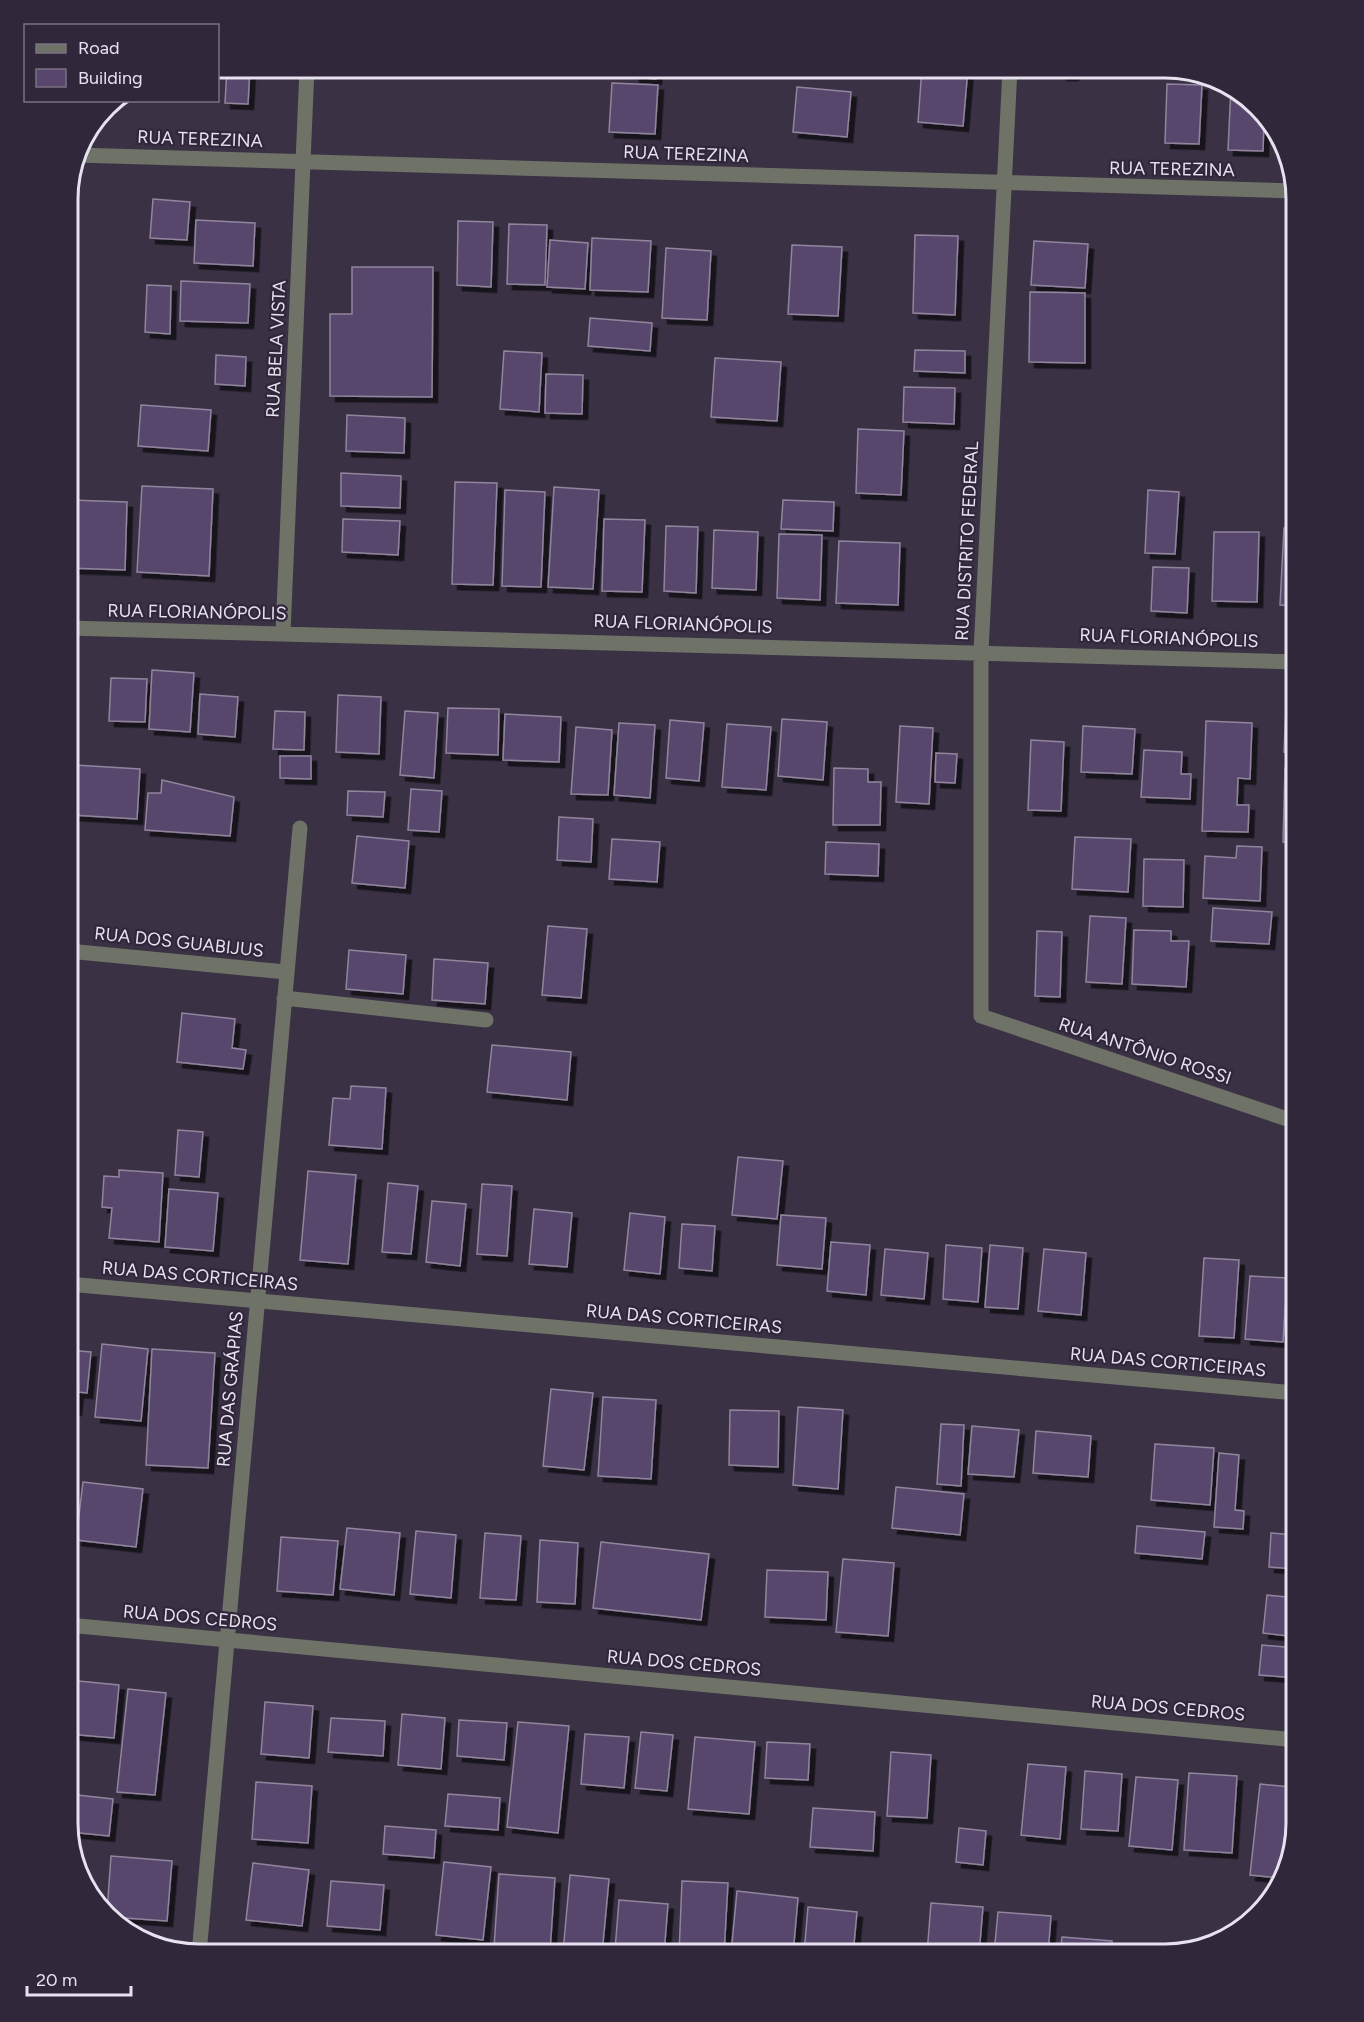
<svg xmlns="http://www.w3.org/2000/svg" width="1364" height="2022" font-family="Figtree,sans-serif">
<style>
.building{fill:#58466c;stroke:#90859d;stroke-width:1.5;filter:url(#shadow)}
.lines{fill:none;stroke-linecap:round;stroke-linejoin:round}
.minor{stroke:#6f7267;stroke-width:15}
.labels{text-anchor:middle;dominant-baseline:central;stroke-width:4.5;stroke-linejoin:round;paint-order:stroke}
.street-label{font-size:18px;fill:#e7e2ef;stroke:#30273a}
.rim{fill:none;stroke:#e7e2ef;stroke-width:3}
</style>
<defs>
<filter id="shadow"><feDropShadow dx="5.5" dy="5.5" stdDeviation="0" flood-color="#0009"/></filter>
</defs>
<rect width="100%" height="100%" fill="#3a3145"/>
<path class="building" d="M227 68H250L248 104 225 103Z
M634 68H657L656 79 634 77Z
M922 68H968L963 126 918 122Z
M1061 68H1074L1073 75H1061Z
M612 83 658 85 655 134 609 132Z
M1167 84 1202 85 1199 144 1165 143Z
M797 87 851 92 847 137 793 132Z
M1231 87 1238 89 1264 118 1263 151 1228 150Z
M153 199 190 202 187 240 150 238Z
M196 220 255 223 253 266 194 263Z
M458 221 493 222 491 287 457 285Z
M509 224 547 225 545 285 507 284Z
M915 235 958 236 955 315 913 313Z
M592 238 651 241 648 292 590 290Z
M550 240 588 243 585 289 547 287Z
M1034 241 1088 244 1085 288 1031 285Z
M792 245 842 247 838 316 788 314Z
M666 248 711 251 707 320 662 318Z
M352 267H433L432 397 330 396V314H352Z
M181 281 250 284 248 323 180 321Z
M147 285 171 286 170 334 145 332Z
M1030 292 1085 293V363L1029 362Z
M590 318 652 323 650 351 588 346Z
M915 350 965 351V373L914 371Z
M504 351 542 353 539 412 500 409Z
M216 355 246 357 245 386 215 384Z
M715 358 781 362 777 421 711 417Z
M546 374 583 375 582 414 545 413Z
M904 387 955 388 954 424 903 422Z
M141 405 211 410 208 451 138 446Z
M347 415 405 418 404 453 346 451Z
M858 429 904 431 901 495 856 493Z
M341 473 401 476 400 508 341 506Z
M455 482 497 483 493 585 452 584Z
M142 486 213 489 209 576 137 572Z
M554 487 599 490 593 589 548 587Z
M505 490 545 492 541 587 502 586Z
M1148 490 1179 492 1175 554 1145 553Z
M70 500 127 502 125 570 68 568Z
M783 500 834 502 833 531 781 529Z
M343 519 400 521 398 555 342 552Z
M604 519 645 520 642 592 602 591Z
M666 526 698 527 696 593 664 591Z
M1284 528 1296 529V606L1280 605Z
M714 530 758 532 756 590 712 588Z
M1214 532H1259L1257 602 1212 601Z
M779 534 822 535 820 600 777 598Z
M839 541 900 543 898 605 836 603Z
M1153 567 1189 568 1187 613 1151 611Z
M152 670 194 673 190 732 149 729Z
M111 678 147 679 145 722 109 721Z
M200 694 238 697 235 737 198 734Z
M338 695 381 697 379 754 336 752Z
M1286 706H1296V753L1284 752Z
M448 708 499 709 498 755 446 753Z
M275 711 305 712 304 750 273 749Z
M405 711 438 713 434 778 400 775Z
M505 714 561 717 559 762 503 760Z
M782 719 827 722 823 780 778 776Z
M670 720 704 723 699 781 666 778Z
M1206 721 1252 723 1250 779 1238 778 1237 805H1249L1248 832 1202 831Z
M619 723 655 725 650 798 614 795Z
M727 724 771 727 766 790 722 787Z
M900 726 933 728 929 804 896 802Z
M1083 726 1135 729 1132 774 1081 772Z
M576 727 612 730 608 795 571 794Z
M1031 740 1064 742 1061 811 1028 810Z
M1144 750 1182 752 1181 774H1191L1190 799 1141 797Z
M936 753 957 754 955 783 935 782Z
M280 756H311V779L280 778Z
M75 765 140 769 137 819 72 815Z
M834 768 868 769V782H881L880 825H833Z
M1285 768 1296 769V843L1283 842Z
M162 780 234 797 230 836 145 830 148 793H161Z
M411 789 442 791 439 832 408 830Z
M348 791 385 792 383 817 347 815Z
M559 817 593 819 591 862 557 860Z
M357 836 409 841 405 888 352 883Z
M1075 837 1131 839 1128 892 1072 889Z
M612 839 660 842 657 882 609 879Z
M826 842 879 844 878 876 825 874Z
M1237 846 1262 847 1260 901 1203 898 1205 856 1236 858Z
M1144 859 1184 860 1183 907 1143 906Z
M1291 878 1296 879V901H1289Z
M1213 908 1272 912 1269 944 1211 941Z
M1090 916 1126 918 1122 984 1086 982Z
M548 926 587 929 581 998 542 995Z
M1134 930 1171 931V941H1189L1186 987 1132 984Z
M1037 931 1062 932 1060 997 1035 996Z
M349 950 406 955 403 994 346 989Z
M434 959 488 963 485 1004 432 1000Z
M182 1013 235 1019 232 1048 246 1050 243 1069 177 1062Z
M492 1045 571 1052 567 1100 487 1092Z
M351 1086 386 1088 382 1149 329 1145 333 1098 350 1099Z
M178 1130 203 1132 199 1177 175 1175Z
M738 1157 783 1161 777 1219 732 1215Z
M119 1170 163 1173 159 1242 109 1238 112 1208 102 1207 104 1176 119 1177Z
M308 1171 356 1175 348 1264 300 1260Z
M388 1183 418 1186 411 1254 382 1252Z
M482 1184 512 1186 507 1256 477 1254Z
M169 1189 218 1193 213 1251 165 1247Z
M432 1201 466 1204 460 1266 426 1262Z
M534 1209 572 1213 567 1267 529 1264Z
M630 1213 665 1217 660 1274 624 1270Z
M781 1215 826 1218 822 1269 777 1265Z
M682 1224 715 1226 712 1271 679 1268Z
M831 1242 870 1245 866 1295 827 1291Z
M946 1245 982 1248 978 1302 943 1299Z
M990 1245 1023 1248 1018 1309 985 1307Z
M885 1249 928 1253 924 1299 881 1295Z
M1044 1249 1086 1253 1081 1315 1038 1311Z
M1204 1258 1239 1260 1234 1338 1199 1336Z
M1250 1276 1287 1278 1283 1342 1245 1339Z
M1292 1316H1296V1345L1289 1344Z
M102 1344 148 1349 141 1421 95 1417Z
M152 1349 215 1353 208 1468 146 1465Z
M68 1350 91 1352 87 1393 78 1392 76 1410 68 1409Z
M551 1389 593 1393 584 1470 543 1466Z
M603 1397 656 1400 651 1479 598 1476Z
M798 1407 843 1410 838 1489 793 1485Z
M730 1410 779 1411 778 1467 729 1465Z
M941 1424 964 1425 961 1486 937 1484Z
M972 1426 1019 1430 1014 1477 968 1474Z
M1036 1431 1091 1436 1088 1477 1033 1473Z
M1155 1444 1214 1448 1210 1505 1151 1500Z
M1219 1453 1239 1455 1235 1510 1244 1511 1243 1529 1214 1527Z
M83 1482 143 1489 136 1547 76 1540Z
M896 1487 964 1494 960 1535 892 1528Z
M68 1504H73L69 1560H68Z
M1137 1526 1205 1532 1202 1559 1135 1553Z
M347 1528 400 1533 394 1595 340 1589Z
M416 1531 456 1535 451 1598 410 1594Z
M485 1533 521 1536 516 1600 480 1598Z
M1271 1533 1296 1535V1569L1269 1567Z
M281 1537 338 1541 333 1595 277 1591Z
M540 1540 578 1543 575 1604 537 1602Z
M601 1542 709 1554 701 1620 593 1608Z
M843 1559 894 1563 888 1636 836 1632Z
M767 1570 828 1572 826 1620 765 1617Z
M1267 1595 1296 1598V1637L1263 1633Z
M1262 1645 1296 1648V1678L1259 1675Z
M68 1680 119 1685 114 1738 68 1734Z
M128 1689 166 1693 155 1795 117 1792Z
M265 1702 313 1706 309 1758 261 1754Z
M402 1714 445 1718 441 1769 398 1765Z
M331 1718 385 1721 383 1756 328 1752Z
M459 1720 507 1723 504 1760 457 1756Z
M518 1722 569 1726 558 1833 507 1827Z
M641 1732 673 1735 667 1791 635 1788Z
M585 1734 629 1737 624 1788 581 1784Z
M695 1737 755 1742 749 1814 688 1809Z
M767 1742 810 1744 808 1780 765 1778Z
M891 1752 931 1755 927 1818 887 1816Z
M1028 1764 1066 1767 1060 1839 1021 1835Z
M1085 1771 1122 1774 1118 1831 1081 1829Z
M1189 1773 1237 1776 1232 1853 1184 1850Z
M1136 1777 1178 1780 1172 1850 1129 1846Z
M256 1782 312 1786 308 1843 252 1839Z
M1260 1784 1290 1787 1280 1878 1250 1875Z
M68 1794 113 1799 109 1836 70 1832 68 1823Z
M448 1794 500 1798 498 1830 445 1826Z
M813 1808 875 1812 873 1851 810 1847Z
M385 1826 436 1830 434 1858 383 1854Z
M959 1828 986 1831 983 1865 956 1862Z
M111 1856 172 1861 167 1921 111 1917 107 1912Z
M444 1862 491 1867 483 1940 436 1935Z
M253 1863 309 1870 302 1926 246 1920Z
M499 1874 555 1878 550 1951 494 1947Z
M570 1875 609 1879 602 1954 563 1952Z
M331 1881 384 1885 380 1930 327 1926Z
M682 1881 728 1883 724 1954H679Z
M737 1891 798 1898 793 1954H731Z
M619 1900 668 1904 664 1954 615 1950Z
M931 1903 983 1907 979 1954H927Z
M808 1907 857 1912 853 1954H804Z
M998 1912 1051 1916 1048 1954H994Z
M1062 1937 1112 1941 1111 1954H1060Z
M1131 1952 1166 1954H1131Z"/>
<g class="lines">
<path class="minor" d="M1010 68 981 652V1016L1296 1122
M76 155 1294 191
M68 628 1296 662
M283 633 307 68
M68 951 286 972
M284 998 486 1020
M68 1284 1296 1393
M68 1625 1296 1740
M199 1954 300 828"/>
</g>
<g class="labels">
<g class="street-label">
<text transform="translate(200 139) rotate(2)">RUA TEREZINA</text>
<text transform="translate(686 154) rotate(2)">RUA TEREZINA</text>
<text transform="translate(1172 169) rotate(1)">RUA TEREZINA</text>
<text transform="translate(276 349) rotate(-87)">RUA BELA VISTA</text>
<text transform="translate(967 541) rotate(-87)">RUA DISTRITO FEDERAL</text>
<text transform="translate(197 612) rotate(1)">RUA FLORIANÓPOLIS</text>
<text transform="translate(683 624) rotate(2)">RUA FLORIANÓPOLIS</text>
<text transform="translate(1169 638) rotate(2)">RUA FLORIANÓPOLIS</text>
<text transform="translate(179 942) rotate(6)">RUA DOS GUABIJUS</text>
<text transform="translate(1145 1051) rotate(18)">RUA ANTÔNIO ROSSI</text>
<text transform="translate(200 1276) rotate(5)">RUA DAS CORTICEIRAS</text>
<text transform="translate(684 1319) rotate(5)">RUA DAS CORTICEIRAS</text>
<text transform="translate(1168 1362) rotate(5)">RUA DAS CORTICEIRAS</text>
<text transform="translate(230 1389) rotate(-85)">RUA DAS GRÁPIAS</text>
<text transform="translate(200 1618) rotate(5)">RUA DOS CEDROS</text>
<text transform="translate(684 1663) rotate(5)">RUA DOS CEDROS</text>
<text transform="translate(1168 1708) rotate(5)">RUA DOS CEDROS</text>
</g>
</g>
<path d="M0 0H1364V2022H0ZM199 78H1165A121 121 0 0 1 1286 199V1823A121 121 0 0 1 1165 1944H199A121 121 0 0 1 78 1823V199A121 121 0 0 1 199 78Z" fill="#30273a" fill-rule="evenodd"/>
<path class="rim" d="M199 78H1165A121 121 0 0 1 1286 199V1823A121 121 0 0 1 1165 1944H199A121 121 0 0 1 78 1823V199A121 121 0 0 1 199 78Z"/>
<rect x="24" y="24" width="195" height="78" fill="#30273a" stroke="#797282" stroke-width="1.5"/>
<rect x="36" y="44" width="30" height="9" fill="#6f7267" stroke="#797282" stroke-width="1.5"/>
<text x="78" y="54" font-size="18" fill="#e7e2ef">Road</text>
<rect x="36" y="69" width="30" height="18" fill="#58466c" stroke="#797282" stroke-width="1.5"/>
<text x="78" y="84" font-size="18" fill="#e7e2ef">Building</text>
<path d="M27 1986v9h104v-9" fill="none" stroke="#e7e2ef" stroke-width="3"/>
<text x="36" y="1986" font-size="18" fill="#e7e2ef" stroke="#30273a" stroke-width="4.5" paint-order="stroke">20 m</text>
</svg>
